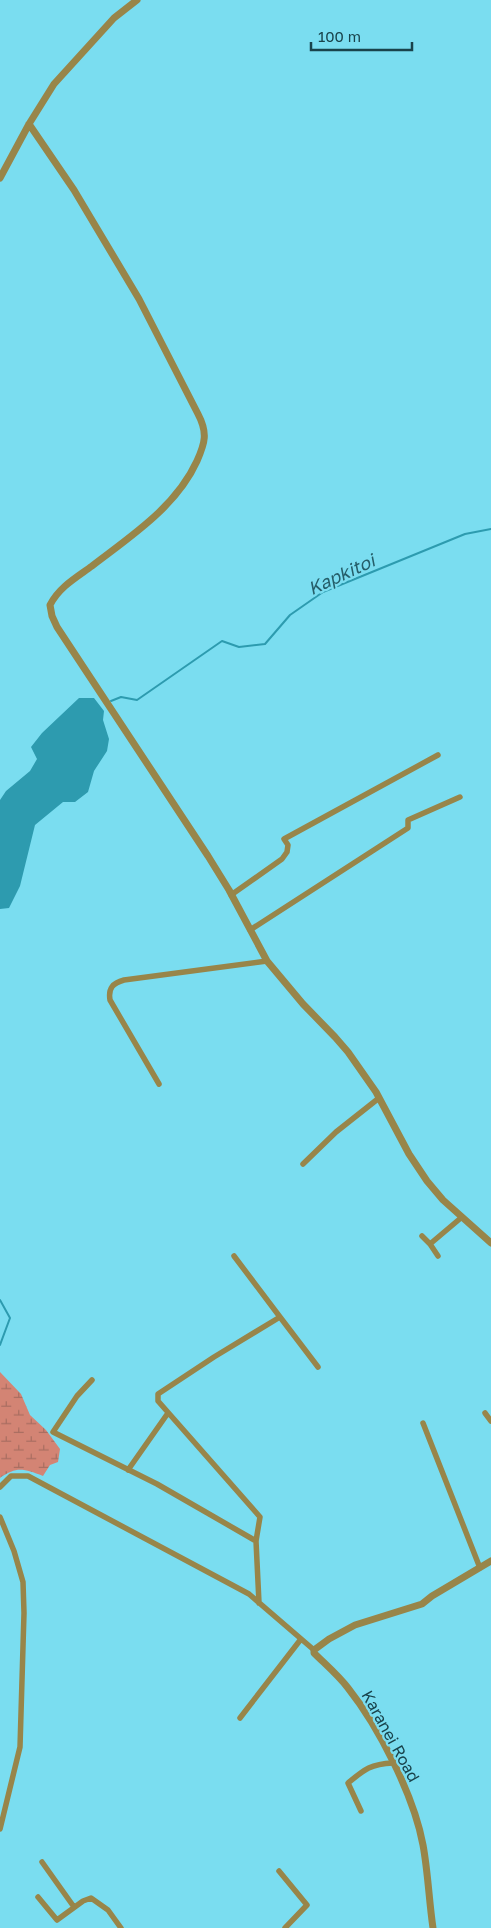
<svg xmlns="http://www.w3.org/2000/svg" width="491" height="1928" font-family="'Golos Text',sans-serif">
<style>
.wetland{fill:url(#wetland-marsh)}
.water{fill:#2d9baf}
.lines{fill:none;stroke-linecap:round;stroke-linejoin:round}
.stream{stroke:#2d9baf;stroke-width:2}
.minor{stroke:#988549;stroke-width:5.5}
.tertiary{stroke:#988549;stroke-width:7}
.labels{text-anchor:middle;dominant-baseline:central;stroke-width:4.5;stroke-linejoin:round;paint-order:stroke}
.street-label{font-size:16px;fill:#19434b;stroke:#7addf0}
.water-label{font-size:18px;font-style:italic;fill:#255e69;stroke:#7addf0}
</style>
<defs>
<pattern id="wetland-marsh" width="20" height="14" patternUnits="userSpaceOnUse" patternTransform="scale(1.25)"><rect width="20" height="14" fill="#d38474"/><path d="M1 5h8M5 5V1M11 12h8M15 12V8" fill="none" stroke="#aa6e61"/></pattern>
</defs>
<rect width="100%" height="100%" fill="#7addf0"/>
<path class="wetland" d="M0 1372 21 1394 30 1415 46 1430 60 1449 58 1462 50 1465 43 1476C24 1469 17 1466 0 1478Z"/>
<path class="water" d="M79 698H94L104 711 103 720 109 739 107 751 94 771 88 792 75 802H63L35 825 20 886 9 908 0 909V800L6 791 30 771 37 759 31 747 42 733Z"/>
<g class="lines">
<path class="stream" d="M111 701 121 697 137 700 222 641 239 647 265 644 290 615 323 592 465 534 491 529
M0 1300 10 1318 0 1345"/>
<path class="minor" d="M231 895 282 859 287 852 288 845 284 839 438 755
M250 930 408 828V820L460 797
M159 1084 110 1000C108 988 113 983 124 980L267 961
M303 1164 336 1132 379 1098
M422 1236 430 1244
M234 1256 280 1317 214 1357 158 1394V1401L260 1517 256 1541 259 1603
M438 1256 430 1244 462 1217
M280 1317 318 1367
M92 1380 77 1396 53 1432 157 1484 256 1541
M485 1413 491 1421
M423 1423 480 1568
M128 1470 168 1413
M0 1487 11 1476H28L249 1594 314 1650
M0 1517 14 1551 23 1582 24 1613 20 1747 0 1829
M240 1718 301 1639
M361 1811 348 1783C365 1769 371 1764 393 1763
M42 1862 74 1907
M279 1871 307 1905 285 1928
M38 1897 57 1920 83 1901 91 1898 108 1910 121 1928"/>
<path class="tertiary" d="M29 124 74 190 139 299 198 414C208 433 205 443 197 461 176 507 131 536 92 566 77 577 59 587 50 605L52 616 57 627 208 856 229 890 267 961 303 1004 335 1037 348 1052 376 1092 409 1154 427 1181 443 1200 491 1243
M0 178 29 124 54 84 114 18 137 0
M433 1928C429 1901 428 1872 423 1845 414 1796 379 1727 348 1688 338 1675 325 1664 314 1653V1650L329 1639 355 1625 422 1604 432 1596 491 1561"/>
</g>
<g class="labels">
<g class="street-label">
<text transform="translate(391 1736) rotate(61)">Karanei Road</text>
</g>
<g class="water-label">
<text transform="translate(341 574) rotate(-25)">Kapkitoi</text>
</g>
</g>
<path d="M311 42v8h101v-8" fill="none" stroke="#19434b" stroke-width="2.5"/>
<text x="318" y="42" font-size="15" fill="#19434b" stroke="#7addf0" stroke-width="4" paint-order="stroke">100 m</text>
</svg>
